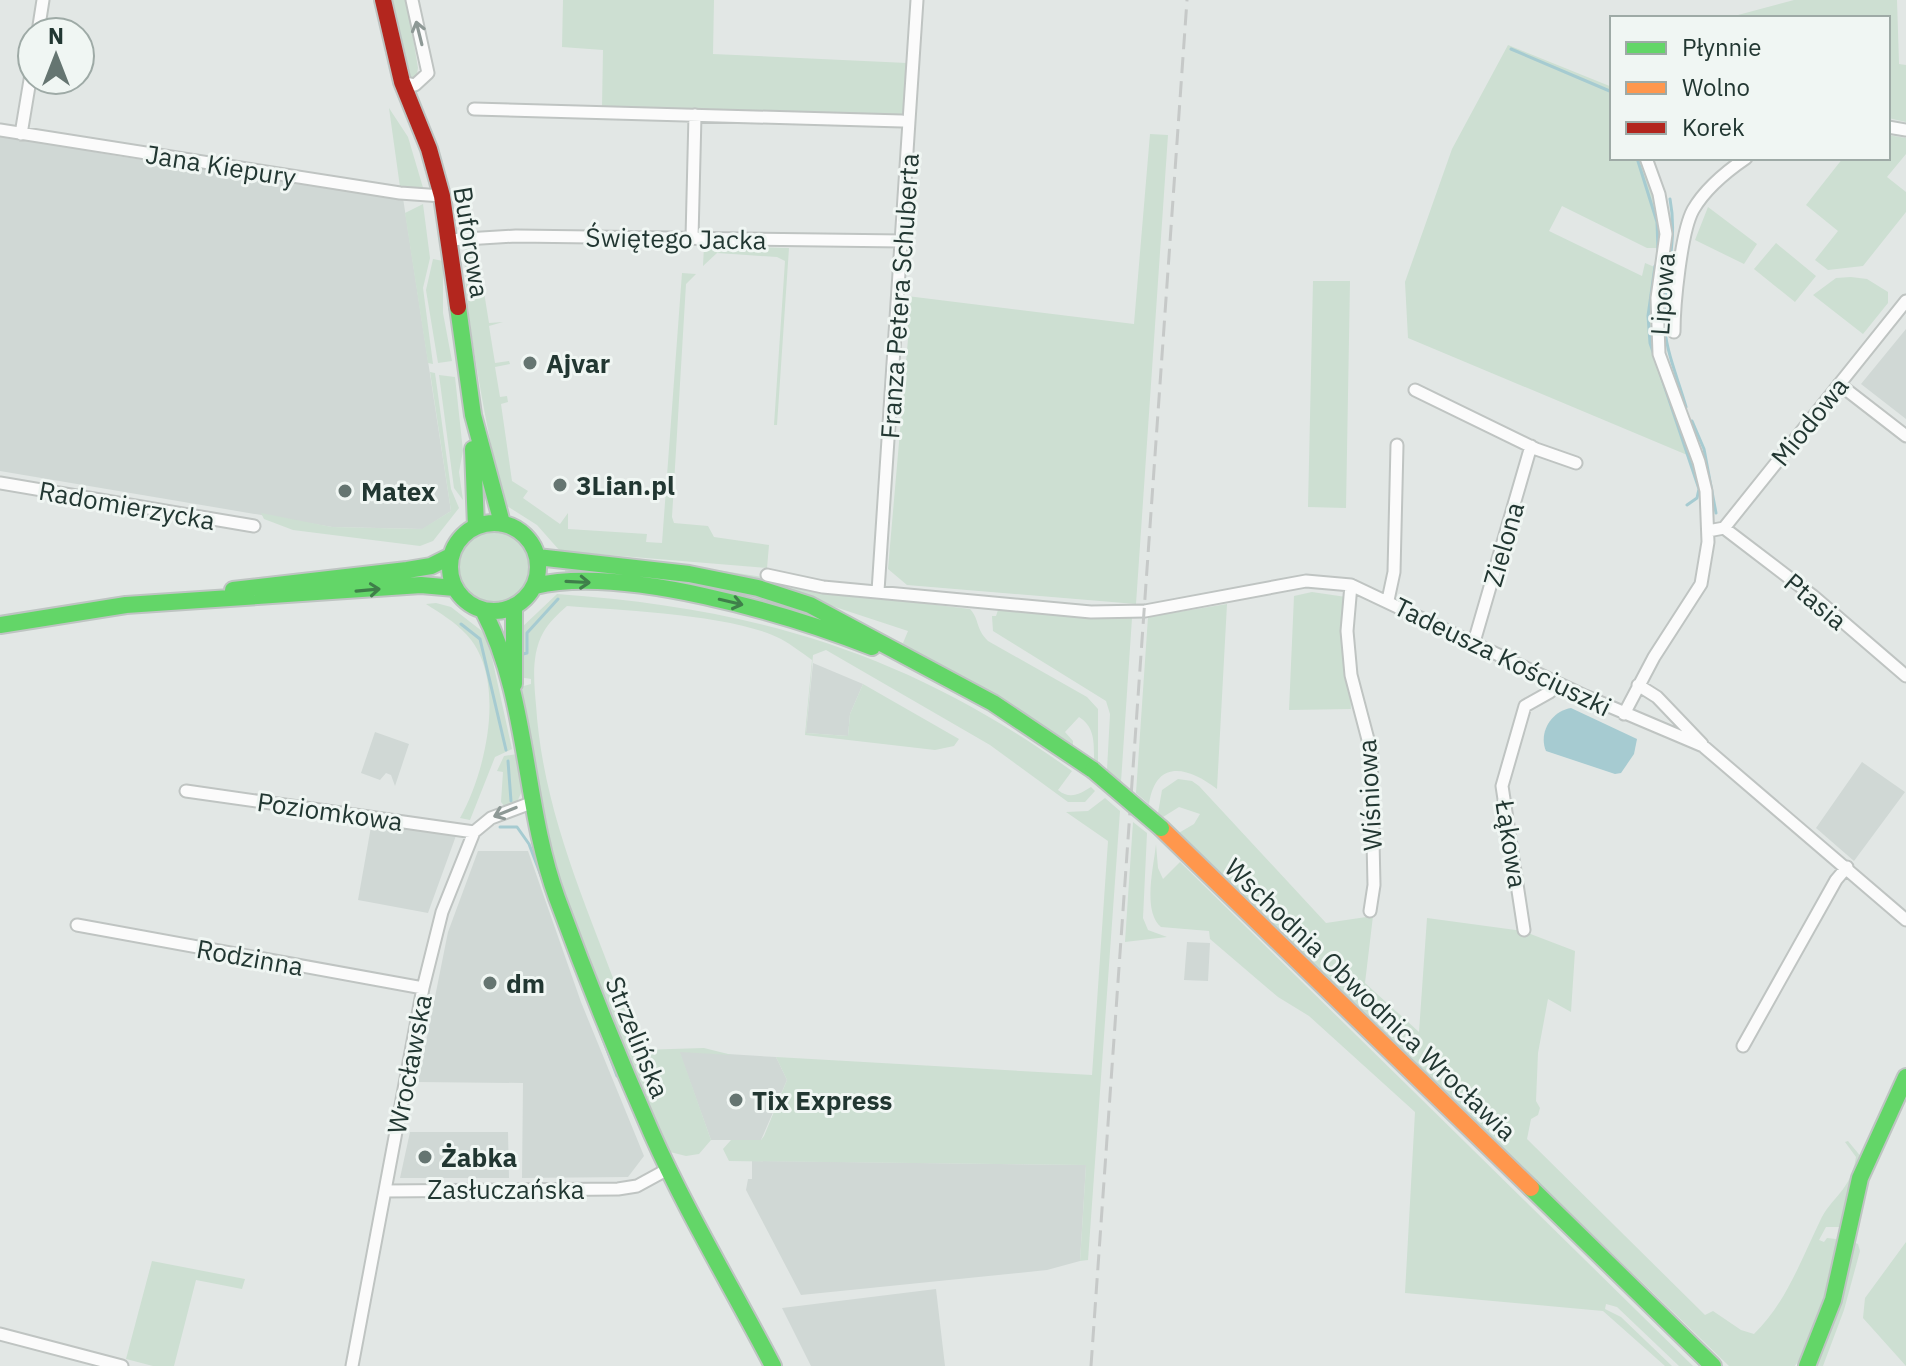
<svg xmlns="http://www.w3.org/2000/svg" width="1906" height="1366" font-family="'IBM Plex Sans',sans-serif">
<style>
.built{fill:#d0d8d5}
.green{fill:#cddfd2}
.water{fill:#a6cbd1}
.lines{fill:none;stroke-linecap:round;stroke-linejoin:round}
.stream{stroke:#a6cbd1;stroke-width:3}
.street-casing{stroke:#bfc4c2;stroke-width:15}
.fast-casing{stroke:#bec4c2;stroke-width:20}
.slow-casing{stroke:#bec4c2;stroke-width:20}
.jam-casing{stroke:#bec4c2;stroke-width:20}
.street{stroke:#fbfbfb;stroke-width:11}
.fast{stroke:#63d668;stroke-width:16}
.slow{stroke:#ff974d;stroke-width:16}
.jam{stroke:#b3261e;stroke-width:16}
.rail{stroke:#c6c9c8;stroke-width:3;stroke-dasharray:16 8;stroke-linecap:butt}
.fast-bridge-casing{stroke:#bec4c2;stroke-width:20;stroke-linecap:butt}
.fast-bridge{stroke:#63d668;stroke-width:16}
.oneway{stroke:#8e9996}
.oneway2{stroke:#3f7f4a}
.poi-dot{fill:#657571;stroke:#f0f6f3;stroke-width:3}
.labels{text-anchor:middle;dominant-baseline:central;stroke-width:6;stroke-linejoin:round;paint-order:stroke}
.street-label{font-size:26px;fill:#223732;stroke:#f0f6f3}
.poi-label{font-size:26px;font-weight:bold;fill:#223732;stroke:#f0f6f3;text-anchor:start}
</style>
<rect width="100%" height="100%" fill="#e2e7e5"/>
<path class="built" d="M0 135 117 156 403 198 451 511 423 529 332 527 0 471Z
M1906 329V419L1861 384Z
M813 663 863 684 850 714 848 736 806 733Z
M375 732 409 744 395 786 391 775 386 773 380 780 361 773Z
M1862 762 1905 792 1854 861 1816 828Z
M372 821 457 833 428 913 358 900Z
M478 851H528L581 1002 644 1156 628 1177 522 1178 523 1083 418 1082 448 932Z
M1187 942 1210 943 1208 981 1184 980Z
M679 1051 776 1057 787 1080 761 1140H711Z
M410 1132H508L509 1178H400Z
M752 1161 1086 1165 1080 1261 1047 1270 801 1295 746 1190 748 1179H752Z
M936 1289 945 1366H811L782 1308Z"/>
<path class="green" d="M390 0H407L418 68 416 79 410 80Z
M563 0H714L713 54 907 63 906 115 602 107 603 50 562 47Z
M1794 0H1897L1899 64 1906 65V122L1888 118V18L1738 15Z
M1508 45 1612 87V158H1641L1654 196 1661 248H1647L1562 206 1549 231 1642 276 1645 263 1657 268 1652 341 1692 457 1408 338 1405 282 1452 149Z
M389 108 408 137 424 191 400 187Z
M1150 134 1168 135 1136 604 907 585 888 569 908 339 907 296 1134 324Z
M1888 135 1906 138V154L1887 177 1906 192V212L1863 266 1828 270 1815 260 1838 231 1806 205 1843 158H1888Z
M423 204 430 258 423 288 433 364 428 363 405 213Z
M1708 207 1757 244 1744 264 1695 240Z
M476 242 473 249 478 286H483L489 323 503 322 489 326 495 363 509 361 510 364 495 367 500 397 507 396 508 402 501 404 512 481 528 491 523 498 560 524 568 513V529L647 534 646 542 662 543 682 273 696 274 686 284 672 517 674 523 708 526 714 537 769 545 767 568 560 551 537 525 507 506C494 476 455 266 467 244Z
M1776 243 1816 276 1795 302 1754 269Z
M704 246 789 248 777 425H774L785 261 777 257 717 253 703 266Z
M433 259 443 261V313L452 361 438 363 426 290Z
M1851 277 1867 279 1888 292V303L1863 334 1813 295 1836 278Z
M1313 281H1350L1346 508 1308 507Z
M430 372 435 373 451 489 459 508 433 541 420 546 293 530 264 519 261 513 332 527 422 529 451 511Z
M439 375 455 377 463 451 459 472 463 500 454 488Z
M458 567a36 36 0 1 1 72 0a36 36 0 1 1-72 0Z
M566 554 664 562 763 577 821 591 970 609C980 620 975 628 988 641L1087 697 1098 709V764L1094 760C1094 743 1095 727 1079 717L1065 732 1073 741V747L1033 719 879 634 903 643 908 631 759 582Z
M565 568C611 572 768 584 799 610L565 575Z
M1312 592 1346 597 1351 709 1289 710 1294 596Z
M557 594C756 608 908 653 1072 771L1058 790C1070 800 1080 794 1091 787L1095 791 1085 802H1068L990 745 826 650 813 655 806 733 848 736 850 714 863 684 959 739 954 746 935 750 805 735 812 660C802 653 792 645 781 639 736 615 620 610 567 606 558 614 549 622 543 633 531 655 534 682 536 705 544 829 601 934 639 1050L704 1048 732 1055 680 1052 711 1140 699 1154 686 1156 670 1152C608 1014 522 839 520 687L531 684V679L519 677V630Z
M436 603 451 607 487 635 512 749 495 757 470 820 460 818C486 772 508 678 466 634 455 622 440 613 426 604Z
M1227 604 1217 789C1190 768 1156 757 1149 804L1136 793 1148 617Z
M998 610 1132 618 1121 782 1107 770 1110 714 1106 701 993 631 992 616H996Z
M517 754 522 791 517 802 505 807 501 802 503 772 497 771 504 756Z
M1178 779 1192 781 1199 786 1326 923 1373 916 1365 983 1419 1032 1427 918 1523 931 1575 951 1571 1012 1548 999 1538 1053 1536 1101 1540 1108 1538 1115 1531 1119 1527 1139 1705 1315 1713 1311 1741 1330 1754 1334C1786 1303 1801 1260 1820 1221 1831 1197 1851 1191 1856 1157L1845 1142 1848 1141 1862 1158 1841 1227H1826L1819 1240 1824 1242 1827 1238 1836 1239C1837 1281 1820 1332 1795 1366H1729L1177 834 1194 824 1200 814 1179 807 1163 817 1158 813 1162 790Z
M1105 798 1120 811 1088 1260 1080 1261 1086 1165 729 1161 723 1149 731 1140H761L764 1136 787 1080 776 1057 1092 1075 1108 841 1066 812 1088 811Z
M1133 822 1147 833 1143 918 1148 930 1167 937 1125 942Z
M1156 844 1158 868 1163 879 1180 862 1693 1366H1679L1617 1307 1606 1304 1605 1309 1621 1317 1672 1366H1665L1603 1311 1405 1293 1415 1112 1309 1016 1278 997 1210 939 1209 931 1161 927C1142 911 1154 866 1156 844Z
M1853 1242 1858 1244 1860 1251 1844 1310 1823 1366H1816L1839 1311Z
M1906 1242V1366L1863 1318 1865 1298Z
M152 1261 245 1279 242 1289 196 1280 174 1366H153L126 1359Z"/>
<path class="water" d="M1571 708 1637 739 1634 754 1621 773 1615 774 1546 751C1538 732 1552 711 1571 708Z"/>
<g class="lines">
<path class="stream" d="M1511 49 1612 92
M1637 158 1657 222 1658 250
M1670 199C1678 240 1665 276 1664 317 1664 348 1678 378 1686 407
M1655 266 1648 316 1650 343 1699 489 1697 498 1687 505
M1692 421 1704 449 1716 513
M461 624 480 639 506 750
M523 654 527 653V633L558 599
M508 761 511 801
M500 827H517L529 844 617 1076"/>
<g class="street-casing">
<path id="street" d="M38 32 43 0
M402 82 415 85 428 73 412 0
M474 109 902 121
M1888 127 1906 130
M0 130 400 193 442 196
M21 134 32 68
M692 238 695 115
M449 240 516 236 903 241
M1674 332C1674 305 1681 232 1693 210 1705 189 1727 171 1746 158
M1839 384 1906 436
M1415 390 1536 449 1576 463
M0 483 254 526
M1724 528 1813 596 1906 676
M1708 531 1724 528 1906 301
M767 575 823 587 1091 612 1145 611 1306 581 1351 585 1585 696 1703 746 1906 920
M1351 585 1347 631 1351 675 1371 751 1374 885 1370 911
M878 591 917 0
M1388 600 1394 572 1397 445
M1474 642 1531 446
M1638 685 1657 697 1702 744
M1624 714 1654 657 1701 584 1708 542 1706 491 1699 462 1659 354 1657 298 1666 234 1659 194 1646 158
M186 791 474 832
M77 925 423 988
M1524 930 1502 786 1525 706 1550 692 1556 682
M1743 1046 1836 880 1847 867
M385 1191 618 1189 637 1186 670 1168
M0 1334 122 1366
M352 1366 423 988 442 912 474 832 491 818 531 803"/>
</g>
<g class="fast-casing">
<path id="fast" d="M458 307 473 415 502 523
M473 449 476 527
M450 567a44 44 0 1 1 88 0a44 44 0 1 1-88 0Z
M537 557 689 574 758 588 810 605 993 703 1093 770
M535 586C623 565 788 614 872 647
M233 590 407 570 431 566 451 556
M514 606V684
M483 610C529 698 523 805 557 898 586 977 618 1057 652 1134 687 1213 733 1289 773 1366
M0 625 126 605 421 585 455 588
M1531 1188 1713 1366
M1807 1366 1833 1300 1860 1178 1906 1077"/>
</g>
<g class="slow-casing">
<path id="slow" d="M1161 828 1531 1188"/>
</g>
<g class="jam-casing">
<path id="jam" d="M383 0 402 82 429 149 442 196 458 307"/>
</g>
<use href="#street" class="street"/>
<use href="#fast" class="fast"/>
<use href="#slow" class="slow"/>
<use href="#jam" class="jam"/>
<path class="rail" d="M1091 1366 1187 0"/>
<g class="fast-bridge-casing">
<path id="fast-bridge" d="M1093 770 1161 828"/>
</g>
<use href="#fast-bridge" class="fast-bridge"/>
</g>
<defs><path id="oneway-shaft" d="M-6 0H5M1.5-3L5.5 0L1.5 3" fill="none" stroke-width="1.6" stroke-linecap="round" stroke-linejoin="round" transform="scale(2)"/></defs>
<g class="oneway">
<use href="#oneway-shaft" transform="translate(419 33) rotate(-104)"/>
<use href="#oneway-shaft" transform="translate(505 812) rotate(158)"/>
</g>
<g class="oneway2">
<use href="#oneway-shaft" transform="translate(578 582) rotate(3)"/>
<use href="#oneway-shaft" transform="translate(368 590) rotate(-5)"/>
<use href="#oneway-shaft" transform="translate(731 602) rotate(13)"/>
</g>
<g class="poi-dot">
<circle cx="530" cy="363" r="8"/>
<circle cx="560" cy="485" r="8"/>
<circle cx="345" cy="491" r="8"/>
<circle cx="490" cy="983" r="8"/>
<circle cx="736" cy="1100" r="8"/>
<circle cx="425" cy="1157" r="8"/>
</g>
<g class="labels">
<g class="street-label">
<text transform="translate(221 165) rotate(9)">Jana Kiepury</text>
<text transform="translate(676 238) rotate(1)">Świętego Jacka</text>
<text transform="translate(472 242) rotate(81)">Buforowa</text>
<text transform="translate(1662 294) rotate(-86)">Lipowa</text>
<text transform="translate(899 296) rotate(-86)">Franza Petera Schuberta</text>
<text transform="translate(1809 421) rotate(-51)">Miodowa</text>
<text transform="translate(127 505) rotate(10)">Radomierzycka</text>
<text transform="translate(1503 544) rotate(-74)">Zielona</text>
<text transform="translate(1816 601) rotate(40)">Ptasia</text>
<text transform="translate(1503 656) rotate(26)">Tadeusza Kościuszki</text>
<text transform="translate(1369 795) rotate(-93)">Wiśniowa</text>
<text transform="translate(330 811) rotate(8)">Poziomkowa</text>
<text transform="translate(1512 844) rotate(81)">Łąkowa</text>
<text transform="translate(250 957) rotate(10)">Rodzinna</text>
<text transform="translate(1371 999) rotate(44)">Wschodnia Obwodnica Wrocławia</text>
<text transform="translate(638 1037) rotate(68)">Strzelińska</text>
<text transform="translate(409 1064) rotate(-79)">Wrocławska</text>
<text x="506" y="1189">Zasłuczańska</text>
</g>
<g class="poi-label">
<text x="546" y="363">Ajvar</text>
<text x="576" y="485">3Lian.pl</text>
<text x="361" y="491">Matex</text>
<text x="506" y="983">dm</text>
<text x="752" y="1100">Tix Express</text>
<text x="441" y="1157">Żabka</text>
</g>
</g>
<rect x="1610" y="16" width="280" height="144" fill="#f0f6f3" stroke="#9eaaa6" stroke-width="2"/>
<rect x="1626" y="42" width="40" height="12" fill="#63d668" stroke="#9eaaa6" stroke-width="2"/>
<text x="1682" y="56" font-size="24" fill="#223732">Płynnie</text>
<rect x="1626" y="82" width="40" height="12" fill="#ff974d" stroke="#9eaaa6" stroke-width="2"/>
<text x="1682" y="96" font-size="24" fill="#223732">Wolno</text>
<rect x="1626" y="122" width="40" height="12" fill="#b3261e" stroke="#9eaaa6" stroke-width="2"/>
<text x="1682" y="136" font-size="24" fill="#223732">Korek</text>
<g transform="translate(56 56)"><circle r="38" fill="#f0f6f3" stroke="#9eaaa6" stroke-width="2"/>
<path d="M0-6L14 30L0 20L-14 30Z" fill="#657571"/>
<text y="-12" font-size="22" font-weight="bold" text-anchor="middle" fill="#223732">N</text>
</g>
</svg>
